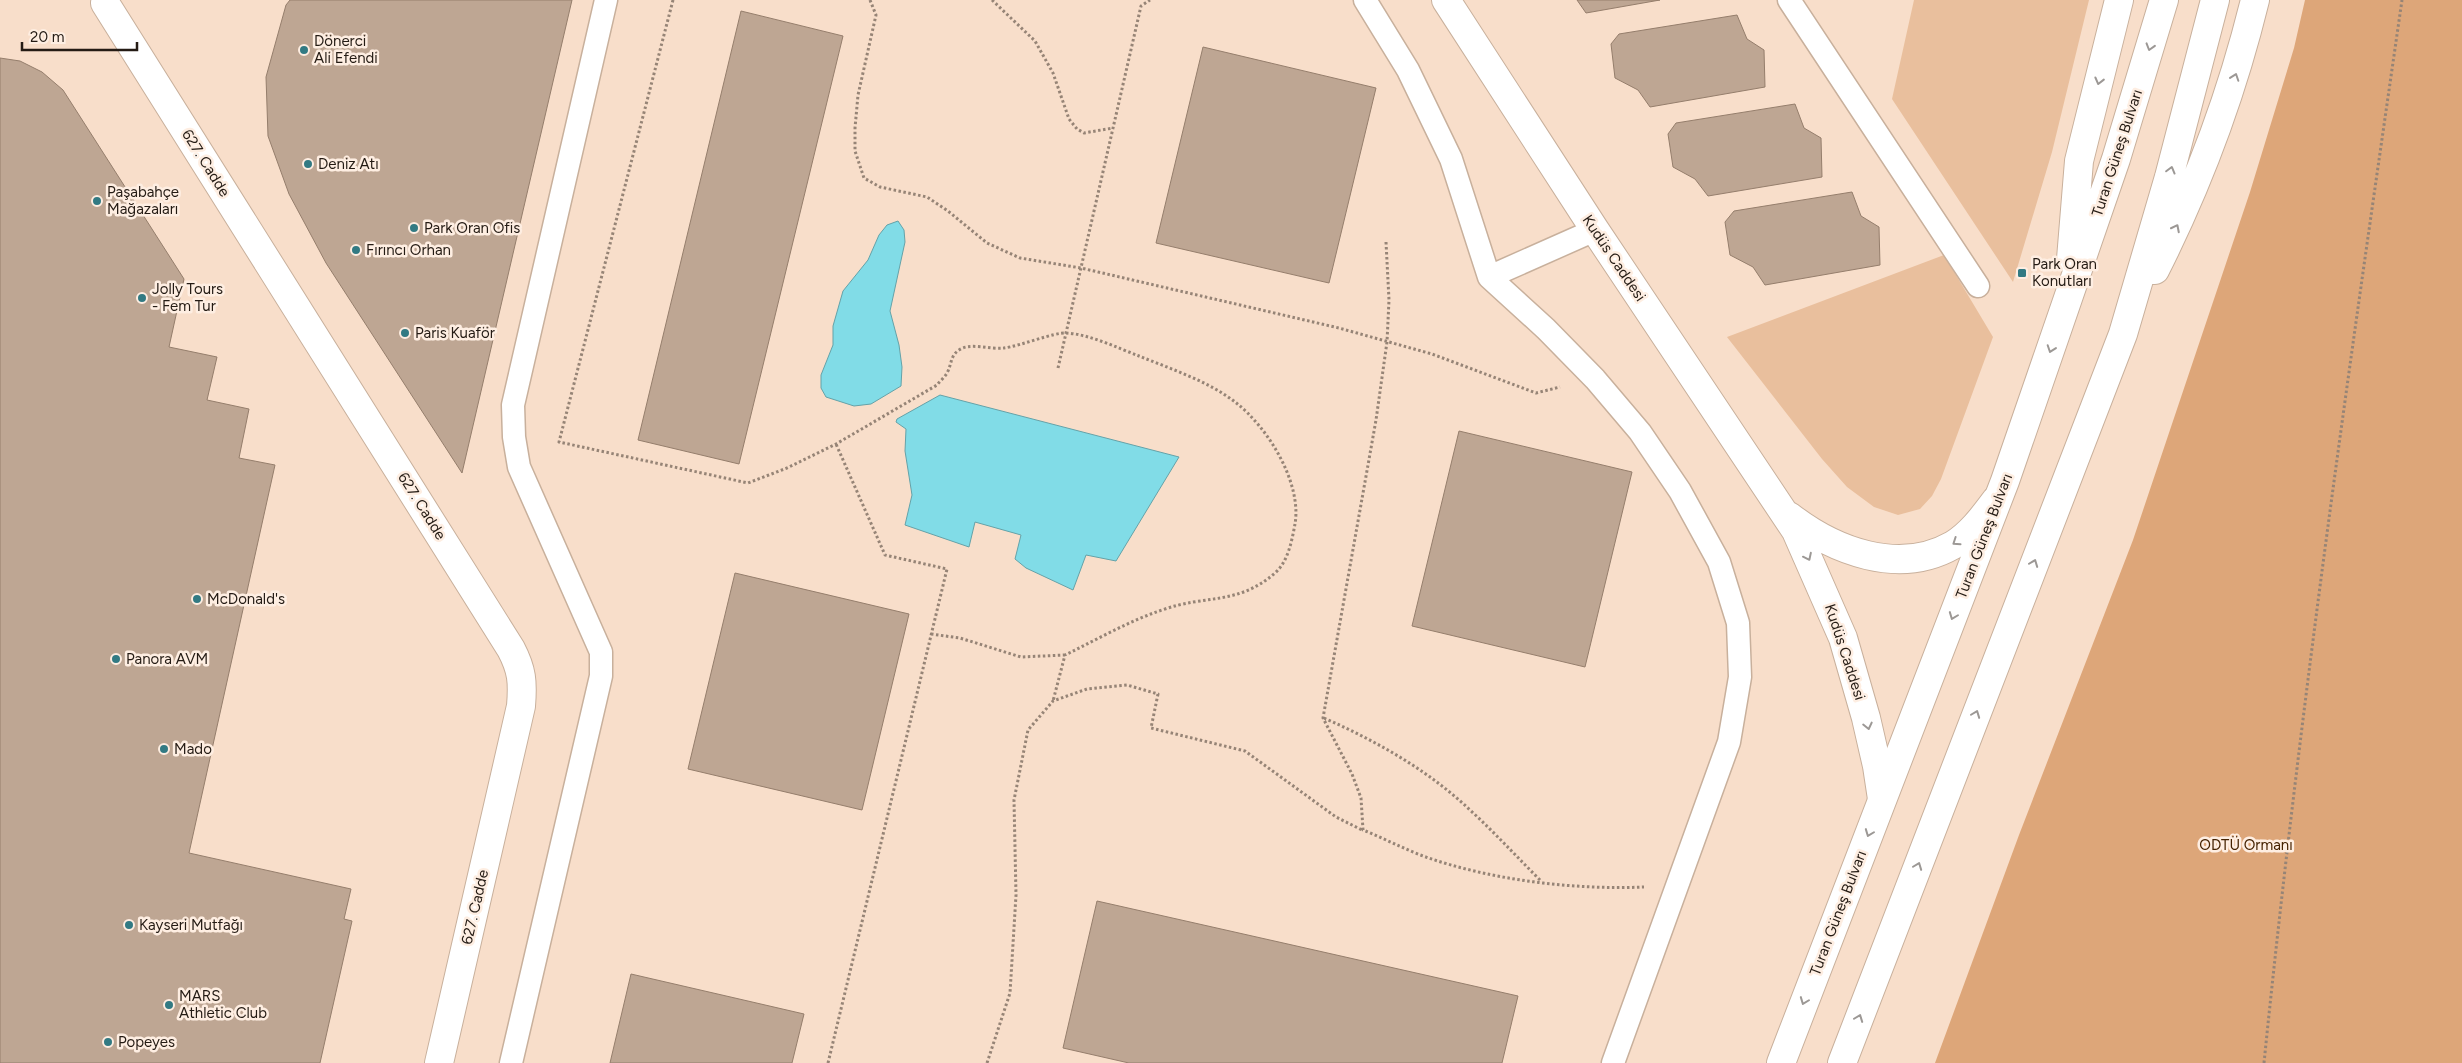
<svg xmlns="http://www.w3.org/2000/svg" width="2462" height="1063" font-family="Figtree,sans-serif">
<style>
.green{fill:#e9bf9d}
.forest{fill:#dda679}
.water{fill:#81dce7;stroke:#65a2a8}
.building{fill:#bea693;stroke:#957e6c}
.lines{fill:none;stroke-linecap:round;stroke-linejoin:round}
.lane-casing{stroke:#c8b09c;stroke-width:25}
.street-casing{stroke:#c8b09c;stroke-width:30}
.primary-casing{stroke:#c8b09c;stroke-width:30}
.path{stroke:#968476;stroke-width:3;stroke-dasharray:2.5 2.5;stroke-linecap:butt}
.lane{stroke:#fff;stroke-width:22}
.street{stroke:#fff;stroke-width:28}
.primary{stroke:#fff;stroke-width:28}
.oneway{stroke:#9c9895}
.poi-dot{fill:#327a83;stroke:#feeee2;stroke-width:2}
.labels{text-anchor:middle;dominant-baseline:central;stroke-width:5;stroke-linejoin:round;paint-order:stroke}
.poi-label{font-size:15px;fill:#241b14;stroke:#feeee2;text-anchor:start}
.street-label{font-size:15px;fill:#241b14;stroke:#feeee2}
.park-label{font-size:15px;fill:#452200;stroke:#feeee2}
</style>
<rect width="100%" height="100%" fill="#f8deca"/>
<path class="green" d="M1914 0H2089L2052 152 2013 282 1892 99Z
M1944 255 1993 337 1941 479 1932 496 1920 509 1898 515 1874 507 1847 487 1822 459 1727 337Z"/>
<path class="forest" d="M2305 0H2462V1063H1935L2019 835 2133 540 2250 192 2294 48Z"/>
<path class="water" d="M898 221 904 230 905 242 890 311 899 345 902 367 901 386 871 404 854 406 826 397 821 388V375L833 345V326L843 291 868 260 879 235 887 225Z
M940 395 1179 457 1116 561 1086 555 1073 590 1026 568 1015 559 1021 535 975 522 969 547 905 525 912 495 905 451 906 429 896 422 897 419Z"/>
<path class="building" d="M290 0H572L462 473 326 263 289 194 268 136 266 77 286 5Z
M1577 0H1660L1586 13Z
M741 11 843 36 739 464 638 440Z
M1737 15 1747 39 1764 50 1765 87 1650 107 1638 90 1615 78 1611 44 1619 34Z
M1203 47 1376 88 1329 283 1156 243Z
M0 58 20 61 42 72 63 90 184 279 169 347 217 357 207 400 249 409 239 458 275 465 189 853 351 889 344 919 352 921 320 1063H0Z
M1795 104 1804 128 1821 138 1822 177 1708 196 1695 179 1673 167 1668 134 1676 123Z
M1852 192 1861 216 1879 227 1880 265 1765 285 1753 267 1730 255 1725 222 1734 211Z
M1459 431 1632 472 1585 667 1412 626Z
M735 573 909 614 862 810 688 769Z
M1097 901 1518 996 1502 1063H1129L1063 1048Z
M631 974 804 1014 792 1063H610Z"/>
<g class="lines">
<g class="lane-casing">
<path id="lane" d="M1365 0 1408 70 1451 159 1489 277 1546 329 1595 379 1640 432 1680 491 1719 562 1738 623 1740 677 1729 742 1613 1063
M1789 0 1978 286
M1489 277 1595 230
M511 1063 601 676V652L519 467 514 437 513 405 606 0"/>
</g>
<g class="street-casing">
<path id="street" d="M1446 0 1595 230 1796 531 1843 638 1866 718 1877 766 1882 799
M105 3 511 649C522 670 523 682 521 706L439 1063
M1789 516C1834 551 1899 576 1953 545 1971 534 1984 516 1996 500"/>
</g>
<g class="primary-casing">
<path id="primary" d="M2071 259 2079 161 2119 0
M2155 270C2199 183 2232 94 2255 0
M1781 1063 2005 481 2116 159 2164 0
M1842 1063 2123 334 2169 177 2215 0"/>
</g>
<path class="path" d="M673 0 559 442 748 483 787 468 836 444 937 385C940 381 945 377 947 373 952 364 950 356 959 350 970 342 990 350 1004 348 1020 346 1055 332 1066 333 1089 334 1118 348 1139 356 1171 369 1208 381 1235 402 1268 427 1302 483 1295 524 1292 540 1288 562 1275 573 1237 606 1206 594 1162 610 1129 621 1096 640 1065 655L1053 701
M870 0 876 15 858 95 855 128V151L864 178 880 187 927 197 948 211 987 243 1020 258 1081 268 1339 328 1432 354 1536 393 1560 387
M992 0 1035 41 1053 73 1069 119 1077 129 1084 133 1113 128
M1386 242 1389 300 1387 342 1376 420 1323 718 1352 774 1361 798 1363 830C1383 838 1402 848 1423 856 1490 880 1573 890 1644 887
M1058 368 1141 6 1150 0
M931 634 960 638 1021 657 1065 655
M1324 718C1376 741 1428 770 1470 810 1495 833 1517 857 1541 881
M828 1063 947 569 885 555 836 444
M987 1063 1010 993 1016 895 1014 800 1028 730 1053 701 1087 689 1127 685 1158 694 1151 728 1245 751 1336 817 1362 830
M2264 1063C2300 707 2351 354 2402 0"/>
<use href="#lane" class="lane"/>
<use href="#street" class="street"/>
<use href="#primary" class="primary"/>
</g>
<defs><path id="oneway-chevron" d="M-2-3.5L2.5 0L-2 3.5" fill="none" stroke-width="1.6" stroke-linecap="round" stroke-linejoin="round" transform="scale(1.25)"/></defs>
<g class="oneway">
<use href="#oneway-chevron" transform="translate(2150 47) rotate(107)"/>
<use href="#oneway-chevron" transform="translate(2235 77) rotate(-71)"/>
<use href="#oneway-chevron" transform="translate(2099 81) rotate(104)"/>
<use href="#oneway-chevron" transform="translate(2171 170) rotate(-75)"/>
<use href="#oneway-chevron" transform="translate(2176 228) rotate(-63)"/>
<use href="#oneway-chevron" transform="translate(2051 349) rotate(109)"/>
<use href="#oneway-chevron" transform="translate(1956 542) rotate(146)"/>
<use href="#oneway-chevron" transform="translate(1808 557) rotate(64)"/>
<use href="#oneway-chevron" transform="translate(2034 563) rotate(-69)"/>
<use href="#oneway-chevron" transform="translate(1953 616) rotate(111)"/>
<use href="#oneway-chevron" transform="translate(1976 714) rotate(-69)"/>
<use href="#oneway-chevron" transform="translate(1868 726) rotate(77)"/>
<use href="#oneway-chevron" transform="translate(1869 833) rotate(111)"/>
<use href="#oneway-chevron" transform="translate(1918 866) rotate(-69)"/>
<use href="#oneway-chevron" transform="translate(1804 1001) rotate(111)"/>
<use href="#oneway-chevron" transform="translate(1859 1018) rotate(-69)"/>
</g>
<g class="poi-dot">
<circle cx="304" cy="50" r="5"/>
<circle cx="308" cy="164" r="5"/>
<circle cx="97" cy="201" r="5"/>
<circle cx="414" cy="228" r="5"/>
<circle cx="356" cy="250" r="5"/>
<rect x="2017" y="268" width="10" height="10" rx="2.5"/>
<circle cx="142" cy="298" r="5"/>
<circle cx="405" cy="333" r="5"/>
<circle cx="197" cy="599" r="5"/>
<circle cx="116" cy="659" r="5"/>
<circle cx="164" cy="749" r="5"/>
<circle cx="129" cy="925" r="5"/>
<circle cx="169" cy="1005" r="5"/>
<circle cx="108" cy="1042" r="5"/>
</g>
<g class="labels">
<g class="poi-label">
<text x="314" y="41">Dönerci<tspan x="314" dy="17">Ali Efendi</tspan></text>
<text x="318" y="164">Deniz Atı</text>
<text x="107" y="192">Paşabahçe<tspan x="107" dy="17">Mağazaları</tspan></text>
<text x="424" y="228">Park Oran Ofis</text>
<text x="366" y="250">Fırıncı Orhan</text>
<text x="2032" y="264">Park Oran<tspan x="2032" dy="17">Konutları</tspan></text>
<text x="152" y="289">Jolly Tours<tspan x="152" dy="17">- Fem Tur</tspan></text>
<text x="415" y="333">Paris Kuaför</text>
<text x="207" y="599">McDonald's</text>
<text x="126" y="659">Panora AVM</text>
<text x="174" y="749">Mado</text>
<text x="139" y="925">Kayseri Mutfağı</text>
<text x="179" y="996">MARS<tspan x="179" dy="17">Athletic Club</tspan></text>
<text x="118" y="1042">Popeyes</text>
</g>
<g class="street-label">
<text transform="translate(2117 153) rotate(-72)">Turan Güneş Bulvarı</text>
<text transform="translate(206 163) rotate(58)">627. Cadde</text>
<text transform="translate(1614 258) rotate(56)">Kudüs Caddesi</text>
<text transform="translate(422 506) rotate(58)">627. Cadde</text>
<text transform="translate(1984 536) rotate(-69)">Turan Güneş Bulvarı</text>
<text transform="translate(1845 652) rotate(72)">Kudüs Caddesi</text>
<text transform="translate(475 907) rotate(-77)">627. Cadde</text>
<text transform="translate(1838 913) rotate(-69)">Turan Güneş Bulvarı</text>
</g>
<g class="park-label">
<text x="2246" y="845">ODTÜ Ormanı</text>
</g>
</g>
<path d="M22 42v8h115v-8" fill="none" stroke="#241b14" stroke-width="2.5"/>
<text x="30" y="42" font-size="15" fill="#241b14" stroke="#feeee2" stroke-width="4" paint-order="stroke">20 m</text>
</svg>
